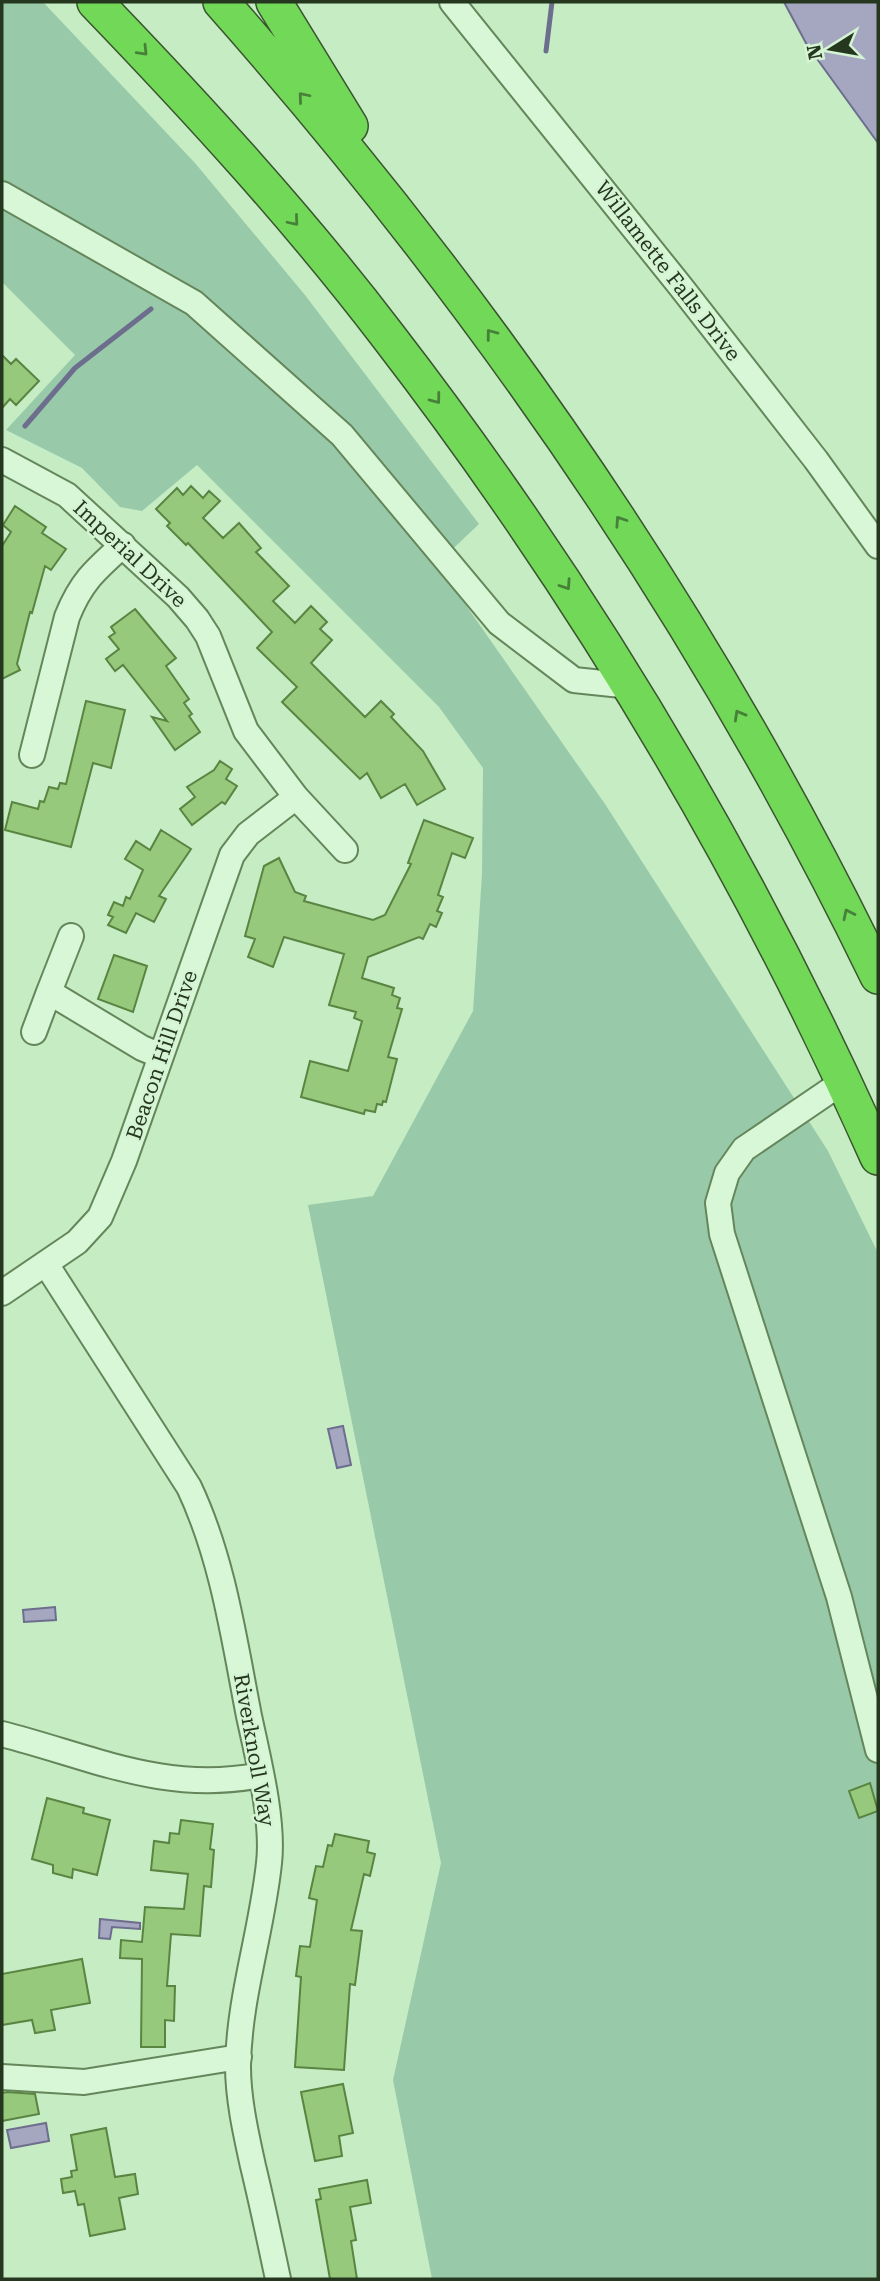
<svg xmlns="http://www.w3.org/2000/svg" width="880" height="2281" font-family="'Roboto Serif',serif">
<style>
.green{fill:#98caaa}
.water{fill:#a5a7c0;stroke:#6d6d8d;stroke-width:2}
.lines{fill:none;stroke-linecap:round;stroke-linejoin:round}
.stream{stroke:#6d6d8d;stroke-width:5}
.building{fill:#96c97b;stroke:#5a8442;stroke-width:2}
.minor-casing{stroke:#65865b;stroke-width:28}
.highway-casing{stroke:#3a542f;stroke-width:38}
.minor{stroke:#d8f7d6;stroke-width:24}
.highway{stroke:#71d957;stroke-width:35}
.oneway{stroke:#478038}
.labels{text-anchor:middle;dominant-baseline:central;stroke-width:5;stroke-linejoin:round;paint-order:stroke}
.street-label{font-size:21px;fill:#25371e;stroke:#d4f4d3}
</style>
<rect width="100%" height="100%" fill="#c6ecc3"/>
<path class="green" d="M2 2H43L195 163 305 295 479 524 437 564 605 804 828 1151 878 1253V2279H432L393 2080 441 1863 308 1205 373 1196 473 1011 482 874 483 768 439 707 197 465 142 511 120 507 82 468 6 430 75 355 2 282Z"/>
<path class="water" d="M784 2H878V143L807 45Z
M343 1426 351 1465 337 1468 328 1429Z
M55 1607 56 1620 24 1622 23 1610Z
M100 1919 140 1923V1929L112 1927 110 1939 99 1938Z
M46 2123 49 2141 11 2148 7 2130Z"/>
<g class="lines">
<path class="stream" d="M546 51 552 2
M25 426 75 368 151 309"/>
</g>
<path class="building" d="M2 355 11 364 16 359 39 381 16 405 10 399 2 408Z
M191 486 203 498 209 491 220 501 203 518 223 538 239 523 261 548 256 552 289 586 273 601 295 623 311 606 327 622 320 629 332 640 311 663 365 717 381 701 394 714 391 717 423 751 445 789 417 805 405 784 381 798 367 773 360 779 282 702 297 687 257 648 272 632 188 543 186 545 167 526 170 523 156 509 177 488 183 495Z
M15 506 46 527 42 533 66 549 51 570 45 566 32 613 30 612 17 664 20 670 2 679V546L11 532 3 525Z
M135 609 176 658 166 666 189 699 184 703 192 714 189 716 200 732 175 750 152 717 167 721 123 665 115 671 106 659 119 649 109 637 115 633 111 627Z
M86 701 125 710 111 768 93 763 71 847 5 830 12 802 38 809 40 801 44 802 49 787 58 789 60 783 66 784Z
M220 761 232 769 226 779 237 786 225 804 222 802 192 825 180 809 195 797 187 787 214 770Z
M424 820 473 838 465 858 452 853 438 895 443 897 437 911 442 913 436 927 430 924 423 939 419 937 368 957 362 978 394 988 392 995 400 998 397 1008 402 1009 388 1057 397 1059 386 1102 383 1101 382 1105 377 1104 375 1112 365 1110 364 1114 301 1097 310 1061 348 1071 362 1021 354 1018 356 1012 329 1005 344 954 284 937 273 967 248 957 255 939 245 936 264 866 279 858 295 892 306 896 304 901 373 920 385 915 411 864 408 863Z
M161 830 191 849 159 896 166 899 154 922 136 913 126 933 108 925 113 917 108 915 114 902 123 906 126 897 130 899 143 870 125 859 136 841 150 850Z
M114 955 147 966 133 1012 98 999Z
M870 1783 878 1811 859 1818 849 1791Z
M47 1798 84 1808 83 1813 110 1820 97 1875 73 1869 72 1878 53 1873V1865L32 1859Z
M181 1820 213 1824 210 1849 214 1850 211 1887 204 1886 200 1936 171 1934 167 1986H175L174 2021 165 2020V2047H141L142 1959 120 1958 121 1940 142 1942 145 1907 184 1909 188 1874 151 1870 154 1841 169 1843 170 1833 179 1834Z
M335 1834 369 1841 367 1852 375 1854 370 1876 364 1874 351 1930 362 1931 355 1985 350 1984 344 2070 295 2067 301 1977 296 1976 300 1946 310 1947 317 1900 309 1898 316 1866 323 1867 328 1845 332 1846Z
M82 1959 90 2003 51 2010 55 2030 35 2033 32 2020 2 2025V1974Z
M343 2084 353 2133 339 2136 342 2156 315 2161 301 2092Z
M7 2092 35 2094 39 2114 2 2121V2093Z
M106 2128 115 2177 135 2174 138 2194 119 2198 125 2229 90 2236 84 2204 78 2205 75 2191 63 2193 61 2179 72 2177 71 2171 77 2170 71 2135Z
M367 2180 371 2203 350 2207 356 2240 351 2241 357 2279H330L316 2200 321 2199 319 2189Z"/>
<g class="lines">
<g class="minor-casing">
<path id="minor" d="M452 2 681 287 816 460 878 546
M2 194 194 303 342 435 499 623 574 680 631 686
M2 460 67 495 178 597 197 619 208 636 246 731 296 797 345 850
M32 755 67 617C81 582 95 570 123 545
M71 936 49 992 142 1048 161 1056
M34 1032 49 992
M844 1081 744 1149 727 1173 718 1203 722 1234 839 1597 878 1750
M46 1264 189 1487C223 1559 234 1639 249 1716 258 1758 274 1821 269 1863 262 1931 239 1997 238 2066 238 2099 246 2134 253 2166 262 2203 270 2241 278 2279
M2 1293 77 1242 100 1217 124 1161 232 855 248 834 296 797
M2 1734C92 1757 165 1794 261 1775
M2 2077 84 2082 239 2057"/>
</g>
<g class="highway-casing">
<path id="highway" d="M95 2C198 109 298 218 388 336 583 589 748 865 878 1157
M221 2C482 297 706 621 878 976
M274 2 350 126"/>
</g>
<use href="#minor" class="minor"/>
<use href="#highway" class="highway"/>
</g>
<defs><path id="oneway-chevron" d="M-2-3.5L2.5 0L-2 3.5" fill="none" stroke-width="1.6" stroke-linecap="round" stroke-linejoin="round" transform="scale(1.75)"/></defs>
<g class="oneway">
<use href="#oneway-chevron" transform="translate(143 51) rotate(46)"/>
<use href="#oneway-chevron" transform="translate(303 97) rotate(-130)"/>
<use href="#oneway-chevron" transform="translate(294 221) rotate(50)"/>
<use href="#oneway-chevron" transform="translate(491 334) rotate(-127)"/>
<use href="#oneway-chevron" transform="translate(436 399) rotate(53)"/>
<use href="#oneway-chevron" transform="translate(620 521) rotate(-124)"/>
<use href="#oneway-chevron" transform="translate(566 585) rotate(56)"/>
<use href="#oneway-chevron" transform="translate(739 715) rotate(-119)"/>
<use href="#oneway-chevron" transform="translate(848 914) rotate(-116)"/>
</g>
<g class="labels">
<g class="street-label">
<text transform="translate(668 271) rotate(52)">Willamette Falls Drive</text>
<text transform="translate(130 554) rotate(43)">Imperial Drive</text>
<text transform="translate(162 1055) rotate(-71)">Beacon Hill Drive</text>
<text transform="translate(254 1750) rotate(80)">Riverknoll Way</text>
</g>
</g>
<rect width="880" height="2281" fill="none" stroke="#25371e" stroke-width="7"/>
<g transform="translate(831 49) rotate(259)" stroke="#d4f4d3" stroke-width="5" paint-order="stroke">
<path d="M0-5L12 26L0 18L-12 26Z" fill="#25371e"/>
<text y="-10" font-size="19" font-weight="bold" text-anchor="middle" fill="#25371e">N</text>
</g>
</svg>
